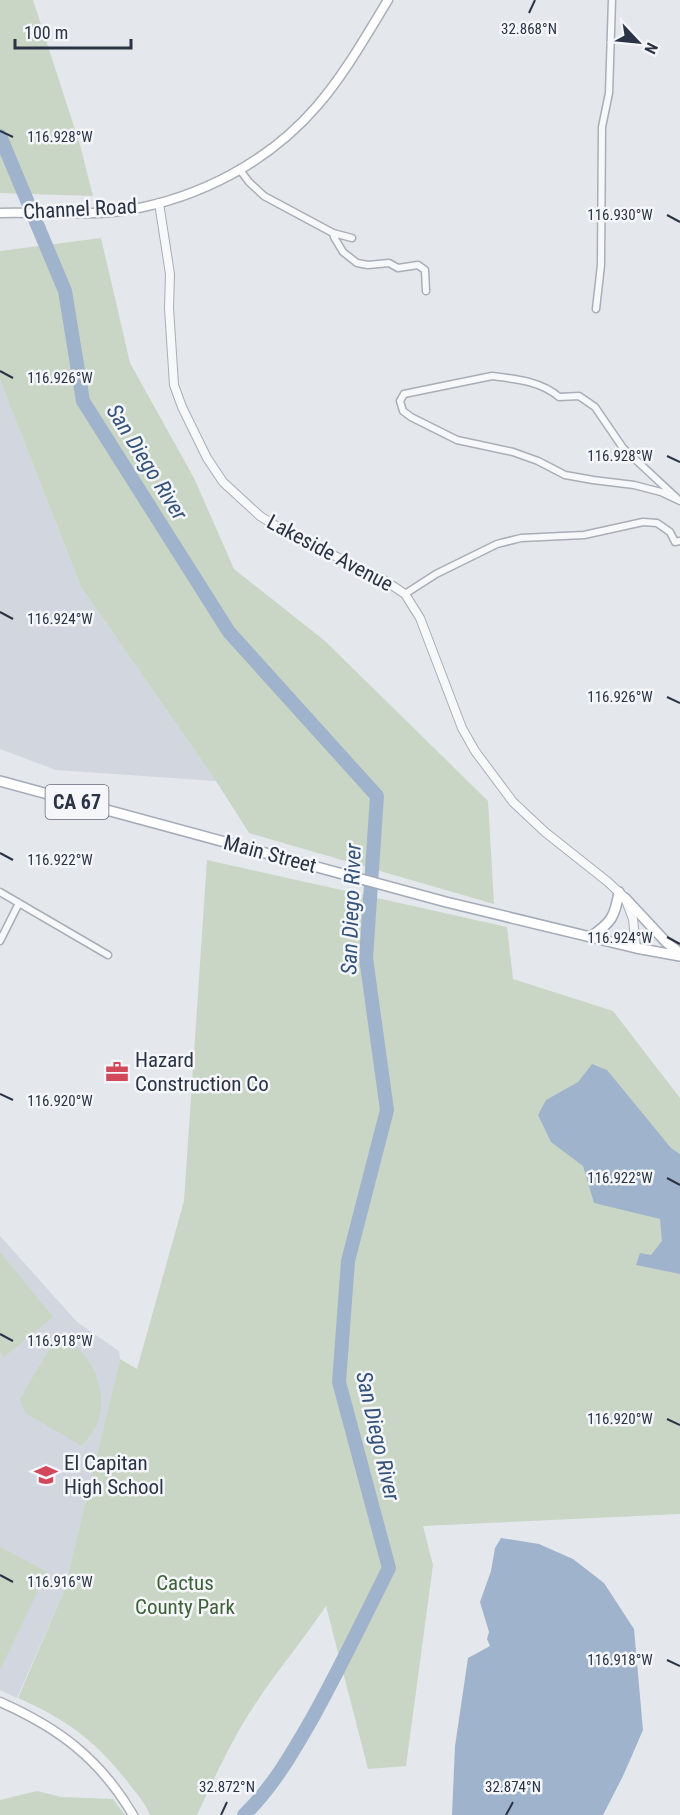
<svg xmlns="http://www.w3.org/2000/svg" width="680" height="1815" font-family="'Roboto Condensed',sans-serif">
<style>
.built{fill:#d2d6de}
.green{fill:#c9d6c5}
.water{fill:#9fb4cc}
.lines{fill:none;stroke-linecap:round;stroke-linejoin:round}
.river{stroke:#9fb4cc;stroke-width:14}
.minor-casing{stroke:#a9aeb7;stroke-width:9}
.tertiary-casing{stroke:#a9aeb7;stroke-width:10}
.secondary-casing{stroke:#a9aeb7;stroke-width:11}
.primary-casing{stroke:#a3abb8;stroke-width:12}
.minor{stroke:#f7f8fa;stroke-width:6}
.tertiary{stroke:#f7f8fa;stroke-width:8}
.secondary{stroke:#fff;stroke-width:8}
.primary{stroke:#fff;stroke-width:9}
.ticks{fill:none;stroke:#2b3445;stroke-width:2}
.labels{text-anchor:middle;dominant-baseline:central;stroke-width:5;stroke-linejoin:round;paint-order:stroke}
.shield{fill:#f4f6f9;stroke:#676e7b;stroke-width:1.5}
.shield-label{font-size:20px;font-weight:bold;fill:#2b3445}
.street-label{font-size:21px;fill:#2b3445;stroke:#f4f6f9}
.poi-label{font-size:21px;fill:#2b3445;stroke:#f4f6f9;text-anchor:start}
.park-label{font-size:21px;fill:#3f6138;stroke:#f4f6f9}
.water-label{font-size:22px;font-style:italic;fill:#34527a;stroke:#f4f6f9}
.ticks-label{font-size:15px;text-anchor:middle;fill:#2b3445;stroke:#f4f6f9;stroke-width:5;stroke-linejoin:round;paint-order:stroke}
</style>
<rect width="100%" height="100%" fill="#e4e7ec"/>
<path class="built" d="M0 380 81 587 216 781 56 770 0 749Z
M0 1236 77 1322 119 1351 120 1359 64 1591 17 1698 0 1690Z"/>
<path class="green" d="M0 0H33L80 145 93 196 0 193Z
M101 238 130 363 194 478 234 569 325 641 488 801 494 904 249 833 216 781 81 587 0 380V251Z
M207 860 507 927 513 979 613 1011 680 1098V1514L423 1526 433 1565 406 1766 368 1769 326 1606C297 1649 263 1687 238 1732 223 1759 210 1787 197 1815H150C145 1802 135 1792 127 1781 95 1740 64 1718 18 1698L64 1591 120 1359 137 1369 184 1201Z
M0 1252 53 1317 4 1357 0 1352Z
M58 1334C90 1350 109 1387 98 1422 95 1431 87 1439 82 1446L25 1413 20 1399Z
M0 1547 47 1572 1 1668 0 1667Z
M37 1791 61 1797 113 1799 125 1815H0V1800Z"/>
<path class="water" d="M592 1064 607 1070 671 1148 680 1154V1274L636 1265 640 1253 651 1255 662 1241 660 1219 594 1203 583 1166 551 1142 538 1115 546 1100 578 1082Z
M501 1538 539 1544 573 1559 604 1583 634 1629 643 1730 623 1776 603 1815H452L455 1746 468 1658 490 1646 487 1639 489 1632 480 1602 491 1571 495 1548Z"/>
<g class="lines">
<path class="river" d="M0 136 65 291 83 401 229 632 377 796 366 958 387 1110 348 1261 339 1382 389 1568C364 1618 340 1668 313 1717 293 1752 273 1787 244 1815"/>
<g class="minor-casing">
<path id="minor" d="M240 170 249 182 264 196 333 233 352 238
M333 233 334 237 343 252 357 263 368 265 389 263 398 268 418 265 425 270 426 291
M596 309 601 265 602 127 609 93 612 0
M492 376C515 379 541 381 559 397L579 396 595 407 623 448 680 501 661 492 634 485 593 480 565 475 538 461 513 452 457 440 411 417 403 411 400 401 404 394Z
M405 594 436 574 497 544 521 538 584 535 643 522 657 523 670 532 675 542 680 541
M0 892 108 955
M0 941 19 903"/>
</g>
<g class="tertiary-casing">
<path id="tertiary" d="M159 203 170 274 169 308 174 385 182 407 207 458 223 482 260 516 284 531 384 580 405 594 420 618 462 728 475 751 513 802 545 832 608 882 625 898 633 919 636 948"/>
</g>
<g class="secondary-casing">
<path id="secondary" d="M0 213C39 212 90 216 128 210 199 198 269 162 317 106 344 75 366 36 388 0
M0 1702C59 1728 100 1759 133 1815"/>
</g>
<g class="primary-casing">
<path id="primary" d="M0 781 446 902 636 948 680 956
M625 898 666 942 680 953
M590 937C611 923 615 917 619 892"/>
</g>
<use href="#minor" class="minor"/>
<use href="#tertiary" class="tertiary"/>
<use href="#secondary" class="secondary"/>
<use href="#primary" class="primary"/>
</g>
<path class="ticks" d="M529 13 535 0M0 131 13 137M667 215 680 222M0 371 13 378M667 456 680 462M0 612 13 619M667 697 680 703M0 853 13 860M667 937 680 944M0 1094 13 1100M667 1178 680 1185M0 1334 13 1341M667 1419 680 1425M0 1575 13 1582M667 1660 680 1666M221 1815 227 1802M506 1815 513 1802"/>
<defs>
<g id="office-bare" transform="scale(1.8)"><path d="M-6-3h4V-5.5h4V-3h4V5H-6ZM-1-4.5V-3h2v-1.5ZM-6 0V1H6V0Z" fill="#d1495b" stroke="#f4f6f9" stroke-width="2.5" paint-order="stroke"/></g>
<g id="school-bare" transform="scale(1.8)"><path d="M0-5L7-2L0 1L-7-2ZM-4 1L0 2.5L4 1V4Q0 6-4 4Z" fill="#d1495b" stroke="#f4f6f9" stroke-width="2.5" paint-order="stroke"/></g>
</defs>
<g fill-rule="evenodd">
<use href="#office-bare" x="117" y="1072"/>
<use href="#school-bare" x="46" y="1475"/>
</g>
<g class="labels">
<rect class="shield" x="45.5" y="785" width="63" height="34" rx="4.5"/>
<g class="shield-label">
<text x="77" y="802">CA 67</text>
</g>
<g class="street-label">
<text transform="translate(80 209) rotate(-3)">Channel Road</text>
<text transform="translate(330 553) rotate(28)">Lakeside Avenue</text>
<text transform="translate(270 854) rotate(15)">Main Street</text>
</g>
<g class="poi-label">
<text x="135" y="1060">Hazard<tspan x="135" dy="24">Construction Co</tspan></text>
<text x="64" y="1463">El Capitan<tspan x="64" dy="24">High School</tspan></text>
</g>
<g class="park-label">
<text x="185" y="1583">Cactus<tspan x="185" dy="24">County Park</tspan></text>
</g>
<g class="water-label">
<text transform="translate(147 462) rotate(58)">San Diego River</text>
<text transform="translate(351 909) rotate(-88)">San Diego River</text>
<text transform="translate(378 1436) rotate(77)">San Diego River</text>
</g>
</g>
<g class="ticks-label">
<text x="529" y="34">32.868°N</text>
<text x="60" y="142">116.928°W</text>
<text x="620" y="220">116.930°W</text>
<text x="60" y="383">116.926°W</text>
<text x="620" y="461">116.928°W</text>
<text x="60" y="624">116.924°W</text>
<text x="620" y="702">116.926°W</text>
<text x="60" y="865">116.922°W</text>
<text x="620" y="943">116.924°W</text>
<text x="60" y="1106">116.920°W</text>
<text x="620" y="1183">116.922°W</text>
<text x="60" y="1346">116.918°W</text>
<text x="620" y="1424">116.920°W</text>
<text x="60" y="1587">116.916°W</text>
<text x="620" y="1665">116.918°W</text>
<text x="227" y="1792">32.872°N</text>
<text x="513" y="1792">32.874°N</text>
</g>
<g transform="translate(638 42) rotate(116)" stroke="#f4f6f9" stroke-width="4.5" paint-order="stroke">
<path d="M0-4.5L10 22L0 15L-10 22Z" fill="#2b3445"/>
<text y="-9" font-size="16" font-weight="bold" text-anchor="middle" fill="#2b3445">N</text>
</g>
<path d="M15 39v9h116v-9" fill="none" stroke="#2b3445" stroke-width="3"/>
<text x="24" y="39" font-size="18" fill="#2b3445" stroke="#f4f6f9" stroke-width="4.5" paint-order="stroke">100 m</text>
</svg>
